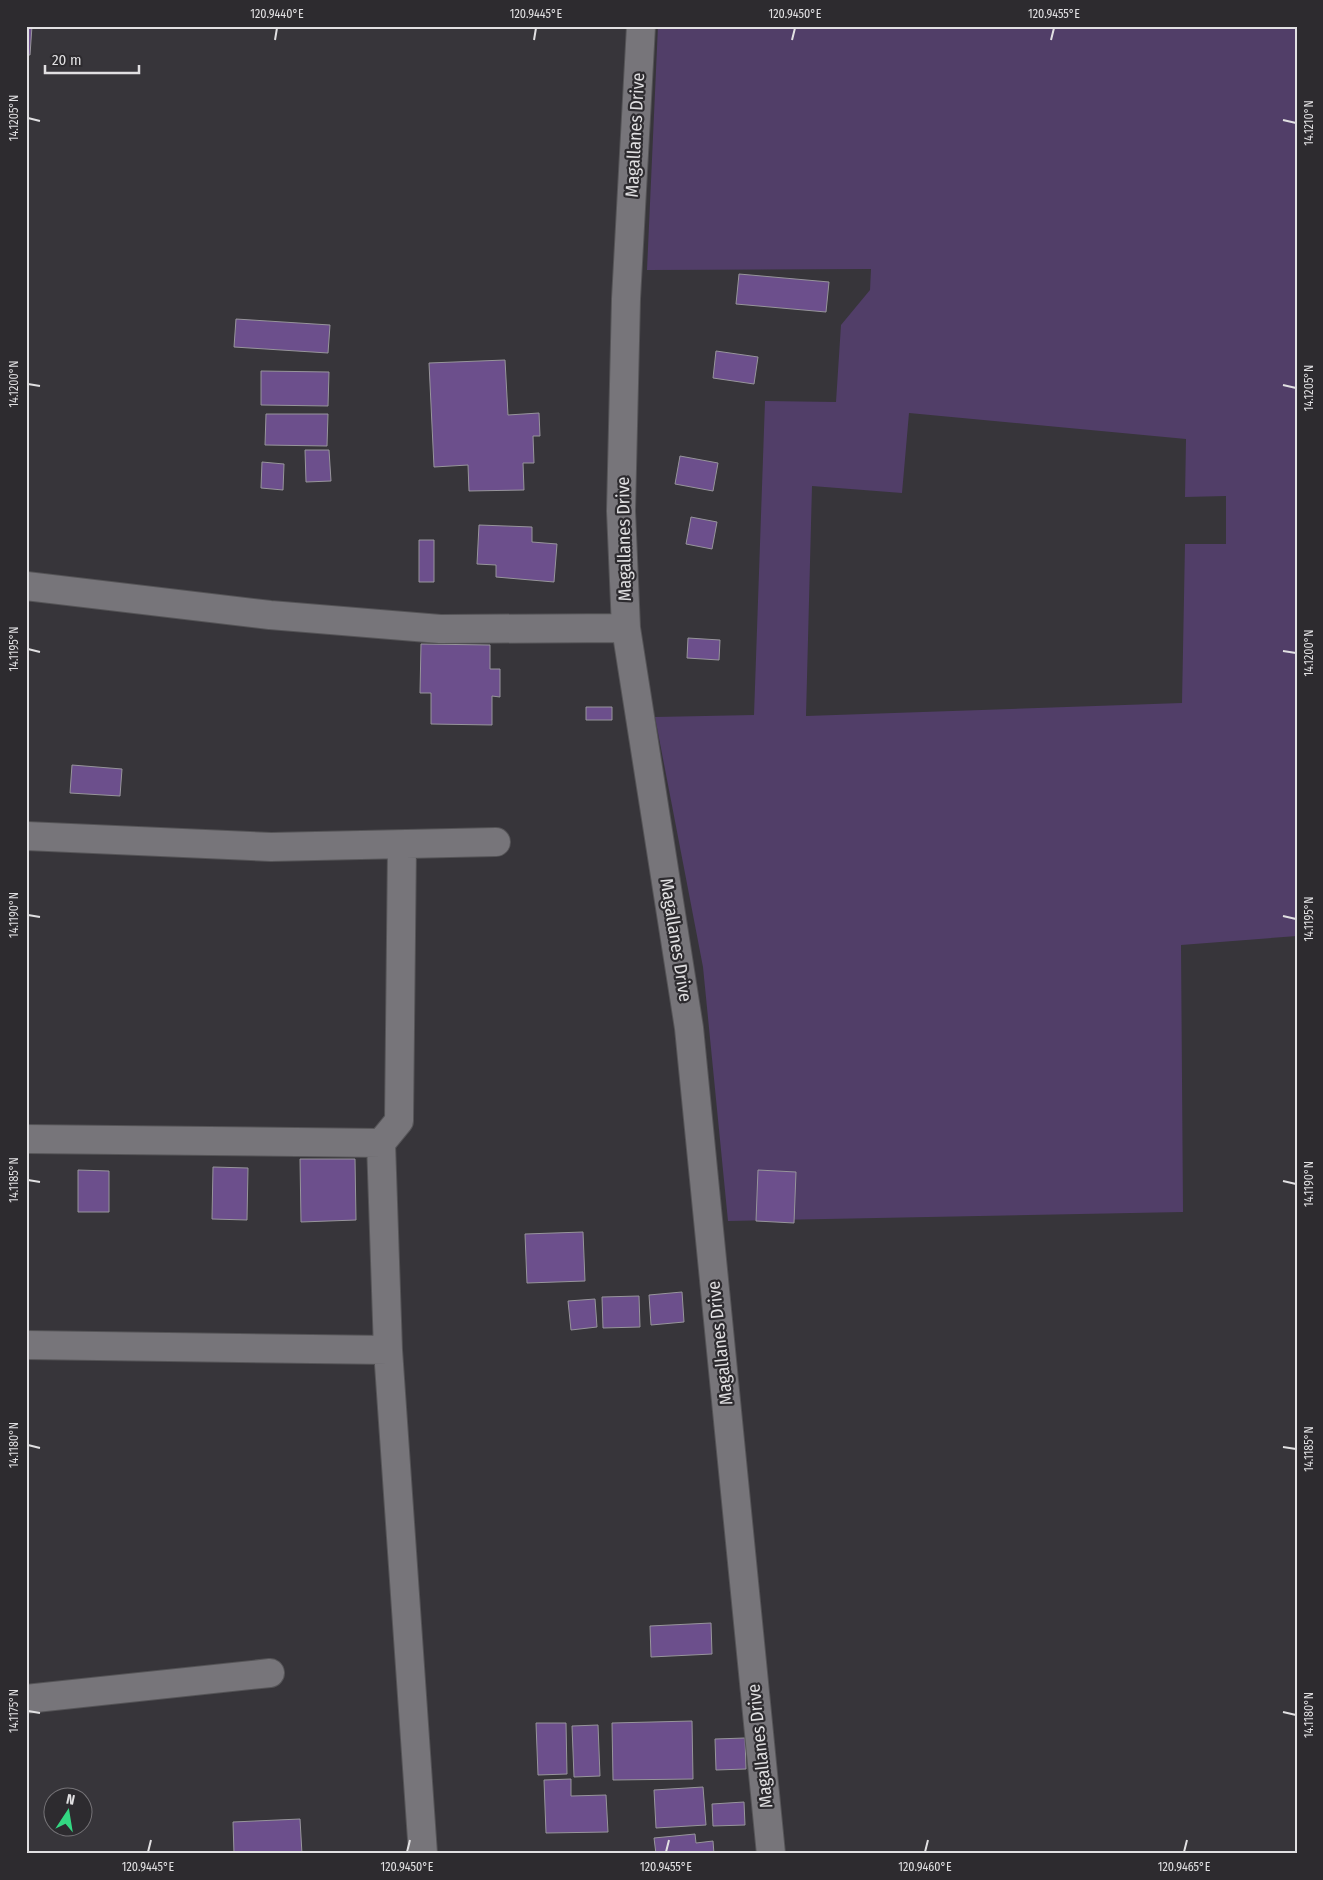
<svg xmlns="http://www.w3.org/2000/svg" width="1323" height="1880" font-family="'Fira Sans Condensed',sans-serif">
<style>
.green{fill:#513e68;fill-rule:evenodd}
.building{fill:#6c4f8c;stroke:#97959b}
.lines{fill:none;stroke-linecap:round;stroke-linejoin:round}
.minor-casing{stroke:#555457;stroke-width:30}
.minor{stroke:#77757a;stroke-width:28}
.ticks{fill:none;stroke:#e1e0e2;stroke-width:2}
.labels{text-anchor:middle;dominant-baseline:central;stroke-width:4.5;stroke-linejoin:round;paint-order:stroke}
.street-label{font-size:18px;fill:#e1e0e2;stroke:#2d2b2f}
.neatline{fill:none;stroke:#e1e0e2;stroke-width:2}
.ticks-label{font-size:12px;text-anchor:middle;fill:#e1e0e2}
</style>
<rect width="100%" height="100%" fill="#37353a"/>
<path class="green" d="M658 26H1297V936L1181 945 1183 1212 728 1221 703 967 655 717 754 715 765 401 836 402 841 325 870 290 871 269 647 270ZM909 413 1186 439 1185 497 1226 496V544H1185L1182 703 806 716 812 486 902 493Z"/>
<path class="building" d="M26 26H32L30 55H26Z
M739 274 829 282 826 312 736 304Z
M236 319 330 325 328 353 234 347Z
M716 351 758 357 754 384 713 378Z
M505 360 508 415 539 413 540 436H533L534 463H523L524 490 469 491 468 465 434 467 429 363Z
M261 371 329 372 328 406 261 405Z
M266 414H328L327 446 265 445Z
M305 450H329L331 481 306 482Z
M680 456 718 463 713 491 675 484Z
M262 462 284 464 283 490 261 488Z
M691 517 717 522 712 549 686 544Z
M479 525 532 527V542L557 544 554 582 496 577V565L477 564Z
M419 540H434V582H419Z
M688 638 720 640 719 660 687 658Z
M421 644 490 645V669H500V697L492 696V725L431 724V693H420Z
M586 707H612V720H586Z
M72 765 122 769 120 796 70 793Z
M300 1159H355L356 1220 301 1222Z
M213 1167 248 1168 247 1220 212 1219Z
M78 1170 109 1171V1212H78Z
M758 1170 796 1172 794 1223 756 1221Z
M583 1232 585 1281 527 1283 525 1234Z
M682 1292 684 1322 651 1325 649 1295Z
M639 1296 640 1327 603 1328 602 1297Z
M595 1299 597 1327 571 1330 568 1301Z
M711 1623 712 1654 651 1657 650 1626Z
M692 1721 693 1779 613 1780 612 1723Z
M536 1723H566L567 1774 538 1775Z
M598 1725 600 1776 574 1777 572 1726Z
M745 1738 746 1769 716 1770 715 1739Z
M571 1779V1796L606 1795 608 1832 546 1833 544 1780Z
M703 1787 706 1825 656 1828 654 1790Z
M744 1802 745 1825 713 1826 712 1804Z
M300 1819 302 1854H234L233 1822Z
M695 1834 696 1843 713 1841 714 1854H656L654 1838Z"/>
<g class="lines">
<g class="minor-casing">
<path id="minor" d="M641 26 626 299 621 511 626 628 689 1028 771 1854
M26 586 270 615 440 629 626 628
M26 836 271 847 496 842
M402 845 399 1121 381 1143 388 1350 423 1854
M26 1139 381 1143
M26 1345 388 1350
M26 1699 270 1673"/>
</g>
<use href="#minor" class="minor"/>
</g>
<path class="ticks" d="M275 40 277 28M534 40 536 28M792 40 795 28M1051 40 1054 28M28 118 40 121M1283 120 1296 123M28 384 40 386M1283 385 1296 388M28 649 40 652M1283 651 1296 653M28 915 40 917M1283 916 1296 919M28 1180 40 1182M1283 1181 1296 1184M28 1445 40 1448M1283 1447 1296 1449M28 1711 40 1713M1283 1712 1296 1715M148 1852 151 1840M407 1852 410 1840M666 1852 669 1840M925 1852 928 1840M1184 1852 1187 1840"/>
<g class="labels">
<g class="street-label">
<text transform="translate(635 135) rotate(-87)">Magallanes Drive</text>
<text transform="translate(624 539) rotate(-91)">Magallanes Drive</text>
<text transform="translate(676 940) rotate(81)">Magallanes Drive</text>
<text transform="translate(720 1343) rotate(-96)">Magallanes Drive</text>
<text transform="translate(760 1746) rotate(-96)">Magallanes Drive</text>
</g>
</g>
<rect width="1323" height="1880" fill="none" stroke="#2d2b2f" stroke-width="55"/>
<g transform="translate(68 1812) rotate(12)"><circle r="24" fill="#2d2b2f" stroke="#757377"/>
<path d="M0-4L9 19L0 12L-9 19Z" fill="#33d882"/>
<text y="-8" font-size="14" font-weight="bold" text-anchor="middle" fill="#e1e0e2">N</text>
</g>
<path d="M45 65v8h94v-8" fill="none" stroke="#e1e0e2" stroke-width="2.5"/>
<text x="52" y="65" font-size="15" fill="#e1e0e2" stroke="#2d2b2f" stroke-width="4" paint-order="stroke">20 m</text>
<rect x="28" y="28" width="1268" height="1824" class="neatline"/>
<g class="ticks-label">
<text x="277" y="18">120.9440°E</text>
<text x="536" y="18">120.9445°E</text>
<text x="795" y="18">120.9450°E</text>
<text x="1054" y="18">120.9455°E</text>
<text transform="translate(14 118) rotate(-90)" y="4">14.1205°N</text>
<text transform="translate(1309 123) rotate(-90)" y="4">14.1210°N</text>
<text transform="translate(14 384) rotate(-90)" y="4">14.1200°N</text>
<text transform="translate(1309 388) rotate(-90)" y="4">14.1205°N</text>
<text transform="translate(14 649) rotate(-90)" y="4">14.1195°N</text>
<text transform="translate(1309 653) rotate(-90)" y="4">14.1200°N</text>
<text transform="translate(14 915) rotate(-90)" y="4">14.1190°N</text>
<text transform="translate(1309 919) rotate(-90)" y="4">14.1195°N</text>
<text transform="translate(14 1180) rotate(-90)" y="4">14.1185°N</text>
<text transform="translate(1309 1184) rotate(-90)" y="4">14.1190°N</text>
<text transform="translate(14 1445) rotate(-90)" y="4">14.1180°N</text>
<text transform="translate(1309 1449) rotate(-90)" y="4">14.1185°N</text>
<text transform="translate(14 1711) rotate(-90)" y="4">14.1175°N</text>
<text transform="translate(1309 1715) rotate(-90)" y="4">14.1180°N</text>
<text x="148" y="1871">120.9445°E</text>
<text x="407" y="1871">120.9450°E</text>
<text x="666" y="1871">120.9455°E</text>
<text x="925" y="1871">120.9460°E</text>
<text x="1184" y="1871">120.9465°E</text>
</g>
</svg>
